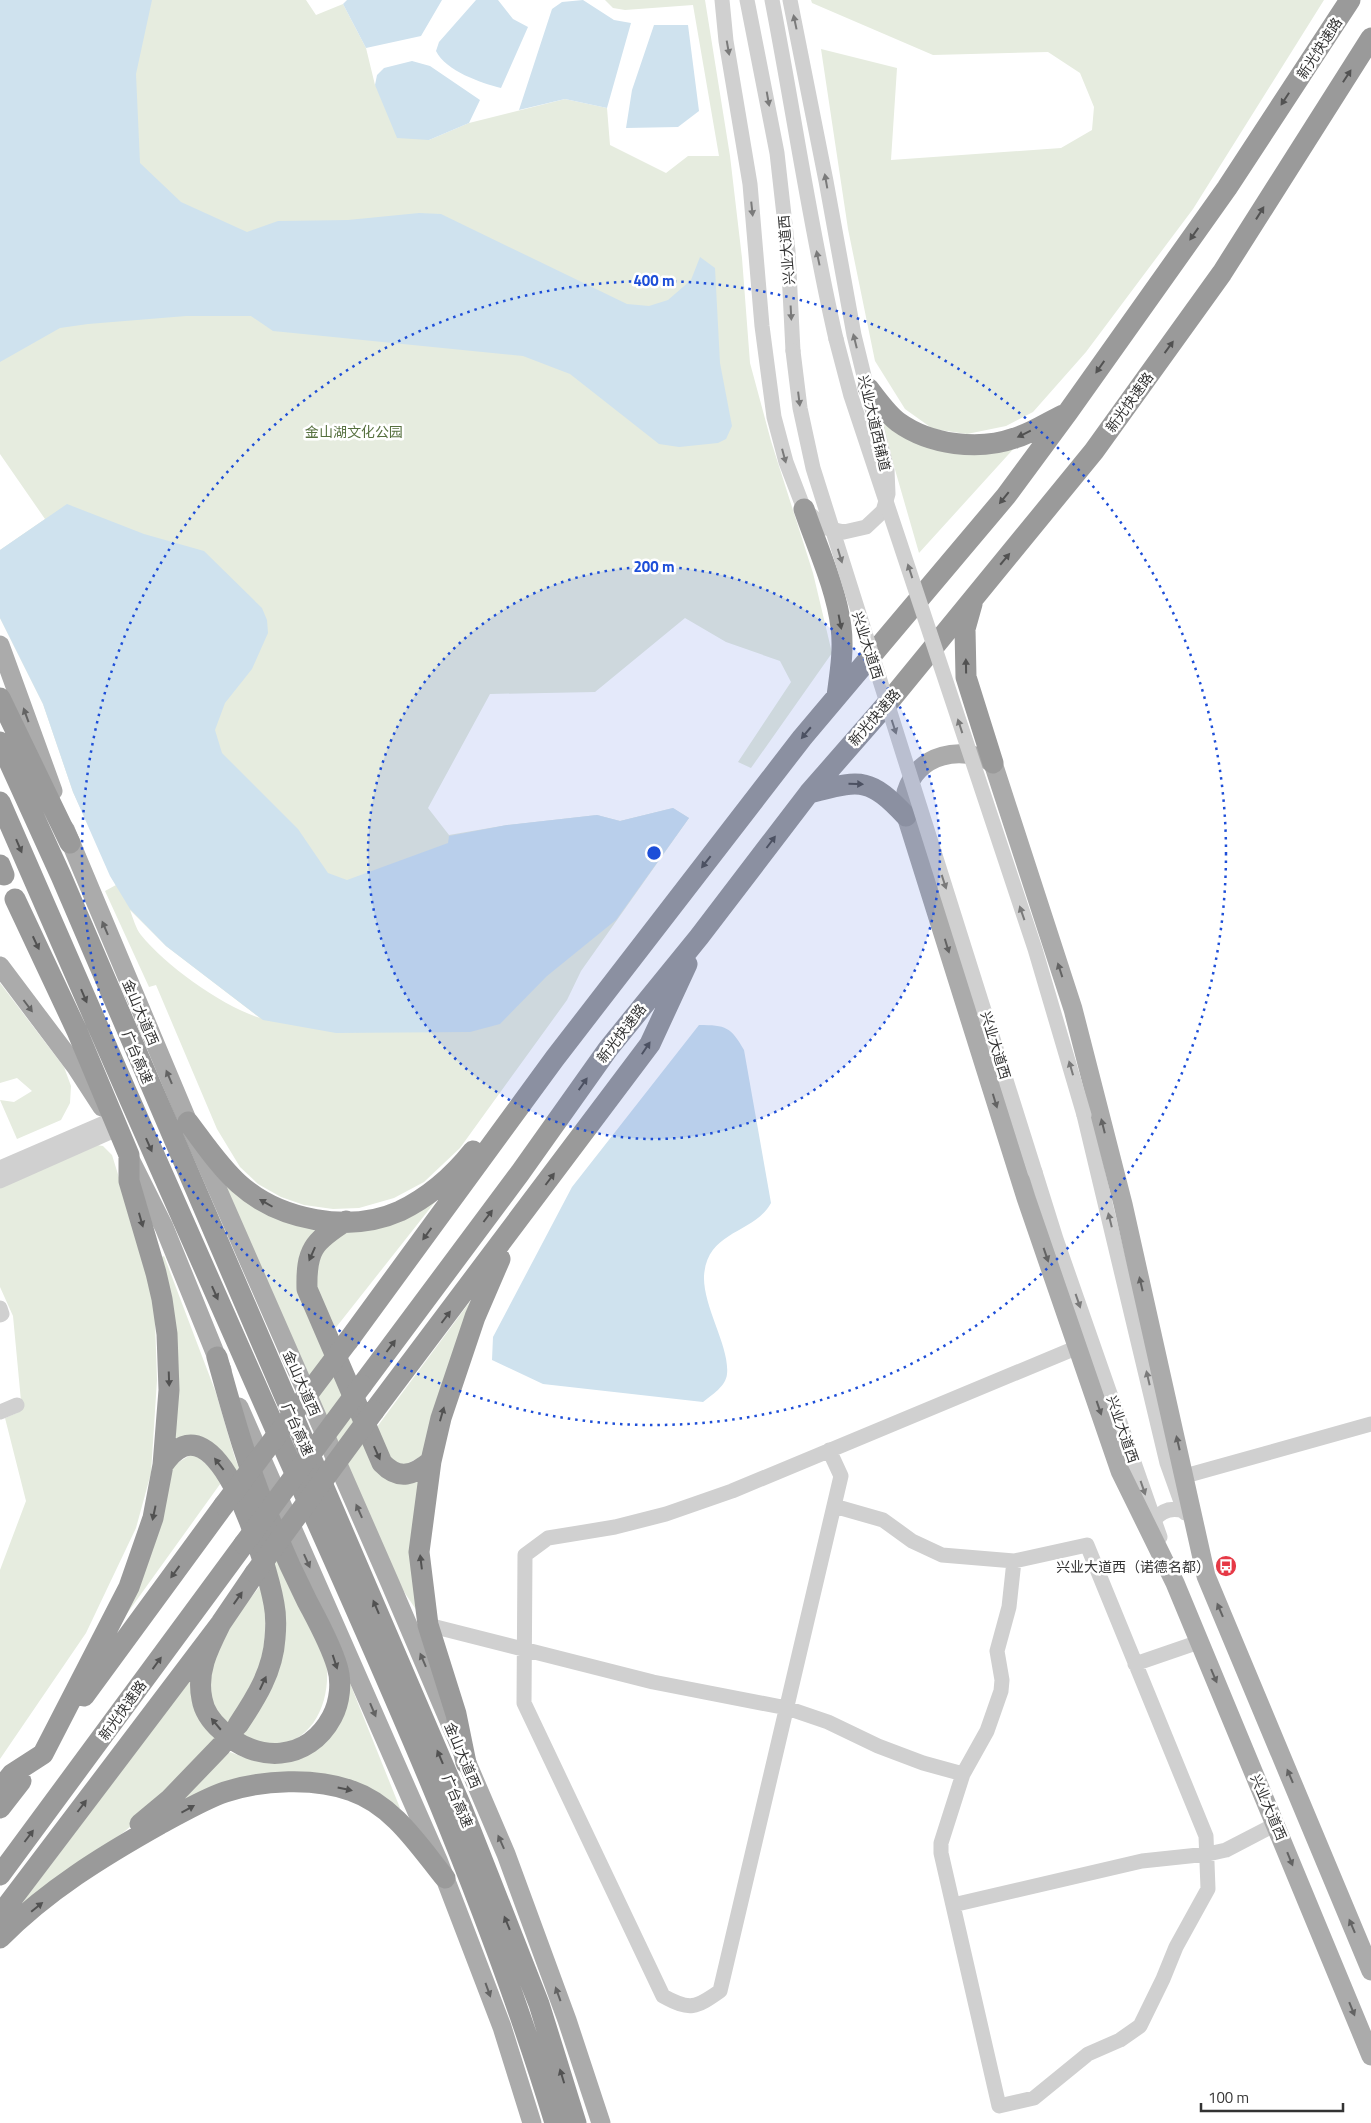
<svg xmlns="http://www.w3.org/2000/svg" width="1371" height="2123" font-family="'Titillium Web','Noto Sans SC',sans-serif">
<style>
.green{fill:#e6ecdf;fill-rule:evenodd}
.water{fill:#cfe2ee}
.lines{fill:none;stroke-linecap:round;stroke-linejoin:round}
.minor{stroke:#d0d0d0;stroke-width:15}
.major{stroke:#ababab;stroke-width:19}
.highway{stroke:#9a9a9a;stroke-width:21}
.minor-bridge{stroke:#d0d0d0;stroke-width:15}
.highway-bridge{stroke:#9a9a9a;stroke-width:21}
.oneway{fill:#7a7a7a}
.oneway2{fill:#525252}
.oneway3{fill:#636363}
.ring{fill:none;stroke:#1d4ed8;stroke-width:2.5;stroke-dasharray:2.5 5}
.labels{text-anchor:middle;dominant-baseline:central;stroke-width:5;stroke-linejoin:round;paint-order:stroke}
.street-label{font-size:14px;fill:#333;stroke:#fff}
.park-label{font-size:14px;fill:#56703f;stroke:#fff}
.poi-label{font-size:14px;fill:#333;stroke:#fff;text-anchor:end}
.centre{fill:#1d4ed8;stroke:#fff;stroke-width:2.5}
.ring-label{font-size:15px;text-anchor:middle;font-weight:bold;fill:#1d4ed8;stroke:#fff;stroke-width:5;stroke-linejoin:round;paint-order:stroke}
</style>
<rect width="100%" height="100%" fill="#fff"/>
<path class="green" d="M0 0H306L316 15 343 4 366 48 375 85 429 140 469 123 565 99 607 108 610 145 666 173 688 156H719L693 5 625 10 613 8 605 0H705L730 156 742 258 750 363 771 441 813 573 832 653 751 768 738 762 791 682 780 661 726 642 685 618 595 692 490 694 428 808 449 835 507 825 597 815 620 821 673 808 689 818 581 971 567 1000 460 1148 424 1182 394 1198 359 1208 333 1209 304 1205 281 1197 258 1184 240 1167 217 1129 156 985 149 987 105 891 116 885 73 792 43 704 0 618V550L45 519 0 454ZM130 910 166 946 260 1018C222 1006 166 966 141 935 136 929 133 918 130 910Z
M811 0H1324L1193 209 1086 352 1033 412 1006 426 967 434 933 429 905 409 875 361 848 229 821 49 897 68 891 160 1061 148 1092 130 1094 107 1080 73 1048 52 933 55 812 3Z
M879 414 905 437 1017 445 919 553Z
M0 983 64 1067 71 1086 70 1103 61 1120 17 1139 0 1100 14 1102 32 1091 17 1078 0 1083Z
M97 1145 103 1146 112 1155 154 1291 157 1380 151 1473 136 1528 86 1633 0 1759V1570L26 1501 5 1418 17 1413 21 1401 13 1316 0 1287V1188Z
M219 1172 326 1227 302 1259 382 1472 420 1478 417 1611 396 1580Z
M435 1202 330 1335 319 1310 314 1256 326 1239Z
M164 1256 216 1393 235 1458 279 1565 326 1660C332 1698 315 1745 270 1745 259 1745 246 1739 236 1736L282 1638 225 1458 170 1445 157 1259Z
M480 1288 425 1454 398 1469 374 1431Z
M194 1453 223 1480 118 1626 167 1469Z
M261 1585 266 1592 264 1666 226 1729C183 1672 225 1630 261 1585Z
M343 1666 400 1808 396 1810 354 1784 176 1803 230 1752 243 1757 314 1738Z
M196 1672 220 1739 176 1787 124 1832 19 1907Z"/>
<path class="water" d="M0 0H152L136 74 140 163 181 202 247 232 278 221 348 220 419 213 441 214 627 304 649 306 668 300 691 280 700 257 715 268 720 363 732 426 726 439 718 443 679 447 659 444 570 374 523 356 273 331 251 316H186L88 324 60 328 0 362Z
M347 0H442L421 36 366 48 343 4Z
M476 0H498L513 19 528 27 501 88C481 83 446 71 436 51L439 42Z
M583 0 614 20 631 23 607 108 565 99 519 110 552 9 562 2Z
M654 25H688L699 111 678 127 626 128 632 90Z
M412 61 430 66 480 100 469 123 429 140 397 138 375 85 377 75 384 68Z
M67 504 144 534 204 551 262 608 267 620 268 633 252 669 225 703 215 730 222 753 298 829 328 873 347 880 448 843 449 836 507 825 597 815 620 821 673 808 689 818 616 920 547 976 500 1024 470 1032 336 1033 263 1020 166 946 130 909 110 876 73 792 43 704 0 618V550Z
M699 1025C726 1025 731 1027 744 1050L771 1203C754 1234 707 1230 704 1276 703 1307 730 1347 727 1374 726 1386 712 1395 703 1402L543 1384 492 1360 493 1337 572 1187Z"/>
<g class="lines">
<path class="minor" d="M722 0 726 41 750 184 762 326 774 417 786 462 804 509 826 528 844 532 866 527 883 511 888 494 887 470 854 335 826 181 790 0
M747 0 777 153 788 251 793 351
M772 0C794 113 810 227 836 339
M1084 1115 1167 1463 1185 1513
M0 1168 109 1121
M1035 1172 1056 1239 1160 1537
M0 1181 115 1130
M0 1308 2 1314 0 1315
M0 1412 17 1405
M829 1450 841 1476 720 1991C696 2008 690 2011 663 1996L524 1703 525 1555 548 1538 615 1527 666 1514 732 1491 1078 1347
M1185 1476 1371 1424
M834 1506 883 1520 912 1541 942 1555 1014 1561 1009 1607 997 1651 1002 1680 1001 1691 987 1731 963 1774 941 1843V1853L999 2106 1034 2098 1088 2054 1120 2040 1140 2026 1163 1979 1176 1947 1208 1889 1206 1836 1087 1545 1014 1561
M1154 1520C1162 1510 1172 1507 1184 1511
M428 1625 653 1682 787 1708 828 1722 878 1746 923 1763 963 1774
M1135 1664 1199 1642
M953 1905 1142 1861 1208 1854 1226 1850 1276 1824"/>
<path class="major" d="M0 645 53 791
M65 829 188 1122 390 1583 506 1854 567 2020 601 2123
M0 966 76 1067 102 1107
M128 1155 164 1227 222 1370
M239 1407 438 1860 502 2027 532 2123
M1371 1971 1206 1576 1123 1204 1073 1009 993 763C962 745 918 753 906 792 904 799 906 808 906 816L1026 1198 1120 1471 1175 1583 1371 2056"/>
<path class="highway" d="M868 388C877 399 887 414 898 422 930 445 979 451 1015 438 1032 433 1048 422 1063 415
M804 509C817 547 836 587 841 627 844 650 840 673 837 696
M972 604 965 629 966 677 993 763
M0 698 70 843
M0 742 61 876 463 1811 539 2004 576 2123
M809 793C859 781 868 775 906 816
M0 802C92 1013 184 1225 278 1435 379 1661 483 1886 555 2123
M0 865 4 875
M188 1122C204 1143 219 1166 239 1184 279 1220 349 1234 400 1211 429 1197 453 1176 473 1151
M346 1221C313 1242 306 1250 307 1289L382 1463C399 1481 414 1475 431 1461
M348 1341 555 1058 802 738 1006 496 1068 412 1227 188 1350 0
M217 1357C233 1415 249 1473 274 1529 284 1553 295 1577 307 1601 318 1622 330 1643 337 1666 342 1682 340 1702 332 1717 308 1762 256 1764 221 1730 212 1722 204 1711 202 1699 196 1671 209 1647 221 1623
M362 1385 520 1173 608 1049 699 937 809 793 892 698 1094 451 1222 273 1371 38
M374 1411 650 1044 687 964
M163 1465C217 1385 268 1570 274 1604 276 1614 276 1627 275 1638 273 1671 256 1698 238 1725
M84 1696 224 1505
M466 1763 456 1714 428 1625 419 1552 431 1461 441 1418 475 1317 500 1259
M0 1789 12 1774 43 1754 129 1587 153 1518 163 1465 169 1390 167 1334 162 1299 156 1273 129 1181V1155L77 1031 15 899
M0 1808 21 1781
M140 1824 170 1799 221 1746
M0 1875 244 1544
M0 1915 221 1623 255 1573
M0 1938C46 1891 103 1856 160 1824 181 1813 202 1800 225 1792 262 1780 315 1777 352 1791 393 1805 419 1846 445 1878"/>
<path class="minor-bridge" d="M836 339 851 396 1035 949 1084 1115
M793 351 800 408 813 468 1035 1172"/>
<path class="highway-bridge" d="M224 1505 348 1341
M244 1544 362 1385
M255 1573 374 1411"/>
</g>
<defs><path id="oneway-solid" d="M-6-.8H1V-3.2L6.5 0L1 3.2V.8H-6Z" transform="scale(1.25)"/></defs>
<g class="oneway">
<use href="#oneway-solid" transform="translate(795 22) rotate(-102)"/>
<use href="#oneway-solid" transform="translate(728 48) rotate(80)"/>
<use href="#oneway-solid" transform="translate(768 99) rotate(80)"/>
<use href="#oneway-solid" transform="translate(826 181) rotate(-100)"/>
<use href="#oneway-solid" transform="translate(752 209) rotate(84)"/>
<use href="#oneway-solid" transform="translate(818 258) rotate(-102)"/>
<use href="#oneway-solid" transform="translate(791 313) rotate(87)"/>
<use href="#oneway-solid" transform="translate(855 341) rotate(-104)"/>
<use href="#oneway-solid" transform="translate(799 399) rotate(83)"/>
<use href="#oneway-solid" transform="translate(784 456) rotate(75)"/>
<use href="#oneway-solid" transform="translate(840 556) rotate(73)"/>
<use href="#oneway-solid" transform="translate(910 571) rotate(-108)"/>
<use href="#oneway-solid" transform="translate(960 726) rotate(-108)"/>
<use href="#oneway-solid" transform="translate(894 727) rotate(72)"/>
<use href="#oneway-solid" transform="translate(944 882) rotate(72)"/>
<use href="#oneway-solid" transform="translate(1022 913) rotate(-109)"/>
<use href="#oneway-solid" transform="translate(1071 1068) rotate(-106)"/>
<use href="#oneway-solid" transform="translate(1110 1220) rotate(-104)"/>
<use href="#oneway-solid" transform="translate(1078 1301) rotate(71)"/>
<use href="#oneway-solid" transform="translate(1148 1378) rotate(-103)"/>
<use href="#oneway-solid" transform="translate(1143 1488) rotate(71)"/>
</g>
<g class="oneway2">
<use href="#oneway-solid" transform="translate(1347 76) rotate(-57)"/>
<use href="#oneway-solid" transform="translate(1285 99) rotate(123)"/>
<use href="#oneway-solid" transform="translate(1260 213) rotate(-58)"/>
<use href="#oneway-solid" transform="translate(1194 234) rotate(125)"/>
<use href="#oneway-solid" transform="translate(1169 347) rotate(-54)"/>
<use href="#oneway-solid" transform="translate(1100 367) rotate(125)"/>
<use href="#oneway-solid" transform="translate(1024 434) rotate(154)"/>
<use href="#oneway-solid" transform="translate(1004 498) rotate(129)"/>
<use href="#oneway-solid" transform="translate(1005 559) rotate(-50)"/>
<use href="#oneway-solid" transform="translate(840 622) rotate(79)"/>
<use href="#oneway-solid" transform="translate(966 666) rotate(-91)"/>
<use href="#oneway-solid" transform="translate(806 733) rotate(130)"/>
<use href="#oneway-solid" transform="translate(856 784) rotate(2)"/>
<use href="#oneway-solid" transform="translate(771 842) rotate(-53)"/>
<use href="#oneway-solid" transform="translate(19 846) rotate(67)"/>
<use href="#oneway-solid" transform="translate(706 862) rotate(128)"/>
<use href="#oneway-solid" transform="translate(36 943) rotate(65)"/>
<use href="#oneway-solid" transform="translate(84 996) rotate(67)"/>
<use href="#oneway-solid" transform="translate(646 1048) rotate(-56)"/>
<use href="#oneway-solid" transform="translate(583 1084) rotate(-55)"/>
<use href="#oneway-solid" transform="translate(149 1145) rotate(66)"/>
<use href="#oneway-solid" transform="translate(550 1179) rotate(-53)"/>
<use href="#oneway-solid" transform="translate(266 1203) rotate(-150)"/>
<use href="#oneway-solid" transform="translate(488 1216) rotate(-53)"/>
<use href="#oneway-solid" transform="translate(141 1220) rotate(74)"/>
<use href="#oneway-solid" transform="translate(427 1234) rotate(126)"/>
<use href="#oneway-solid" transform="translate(312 1254) rotate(114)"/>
<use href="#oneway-solid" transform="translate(215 1293) rotate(66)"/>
<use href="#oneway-solid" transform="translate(446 1317) rotate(-53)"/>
<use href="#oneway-solid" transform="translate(391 1346) rotate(-53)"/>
<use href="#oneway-solid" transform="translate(169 1379) rotate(88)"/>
<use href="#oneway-solid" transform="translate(442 1414) rotate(-74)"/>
<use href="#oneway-solid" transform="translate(377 1453) rotate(66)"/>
<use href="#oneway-solid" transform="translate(219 1464) rotate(-128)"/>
<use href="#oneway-solid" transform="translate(154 1513) rotate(102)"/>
<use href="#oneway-solid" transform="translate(421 1562) rotate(-97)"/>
<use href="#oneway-solid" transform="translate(175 1572) rotate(126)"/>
<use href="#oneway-solid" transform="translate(238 1598) rotate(-55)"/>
<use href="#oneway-solid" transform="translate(376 1607) rotate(-113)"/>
<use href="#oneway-solid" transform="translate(335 1662) rotate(72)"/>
<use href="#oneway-solid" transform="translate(157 1663) rotate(-54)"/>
<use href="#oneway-solid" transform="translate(263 1683) rotate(-65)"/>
<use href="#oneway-solid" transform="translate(216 1724) rotate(-130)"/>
<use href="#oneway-solid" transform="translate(440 1757) rotate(-113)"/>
<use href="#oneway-solid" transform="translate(345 1789) rotate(12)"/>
<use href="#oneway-solid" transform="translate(82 1806) rotate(-53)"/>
<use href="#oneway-solid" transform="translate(188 1809) rotate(-29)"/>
<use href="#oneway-solid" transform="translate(29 1836) rotate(-53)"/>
<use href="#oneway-solid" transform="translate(37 1907) rotate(-39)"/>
<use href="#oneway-solid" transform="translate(507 1923) rotate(-112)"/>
<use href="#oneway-solid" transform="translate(562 2076) rotate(-107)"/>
</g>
<g class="oneway3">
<use href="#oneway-solid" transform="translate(26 715) rotate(-110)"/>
<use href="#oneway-solid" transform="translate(105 928) rotate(-113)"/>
<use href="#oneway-solid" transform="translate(947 946) rotate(73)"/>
<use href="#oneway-solid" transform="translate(1060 970) rotate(-108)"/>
<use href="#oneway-solid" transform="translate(28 1006) rotate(53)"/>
<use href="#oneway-solid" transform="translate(169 1077) rotate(-113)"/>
<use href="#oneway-solid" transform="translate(995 1101) rotate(73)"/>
<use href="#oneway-solid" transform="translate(1103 1126) rotate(-104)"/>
<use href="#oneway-solid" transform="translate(1046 1255) rotate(71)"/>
<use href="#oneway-solid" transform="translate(1141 1284) rotate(-103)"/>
<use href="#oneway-solid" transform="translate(1099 1408) rotate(71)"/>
<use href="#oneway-solid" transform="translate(1178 1443) rotate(-103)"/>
<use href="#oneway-solid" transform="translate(359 1511) rotate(-114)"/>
<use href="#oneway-solid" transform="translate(307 1561) rotate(66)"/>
<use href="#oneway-solid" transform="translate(1220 1610) rotate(-113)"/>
<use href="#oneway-solid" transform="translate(423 1660) rotate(-113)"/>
<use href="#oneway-solid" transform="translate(1214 1676) rotate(67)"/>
<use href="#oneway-solid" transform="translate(373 1710) rotate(67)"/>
<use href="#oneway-solid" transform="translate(1290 1776) rotate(-113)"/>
<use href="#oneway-solid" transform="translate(501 1842) rotate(-114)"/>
<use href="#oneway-solid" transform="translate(1290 1859) rotate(68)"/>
<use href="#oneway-solid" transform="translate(1352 1926) rotate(-113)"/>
<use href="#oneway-solid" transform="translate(488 1990) rotate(70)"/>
<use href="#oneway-solid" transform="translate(558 1994) rotate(-110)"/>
<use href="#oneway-solid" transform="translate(1352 2009) rotate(68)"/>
</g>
<circle cx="654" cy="853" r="286" fill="#1d4ed8" fill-opacity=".12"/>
<g class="ring">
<circle cx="654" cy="853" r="286"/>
<circle cx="654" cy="853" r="572"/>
</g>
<defs>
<g id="bus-disc" transform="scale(1.125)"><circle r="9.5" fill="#e63946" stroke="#fff"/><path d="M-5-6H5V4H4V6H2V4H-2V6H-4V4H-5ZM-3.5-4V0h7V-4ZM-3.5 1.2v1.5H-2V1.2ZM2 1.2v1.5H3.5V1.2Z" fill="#fff"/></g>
</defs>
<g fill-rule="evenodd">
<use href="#bus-disc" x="1226" y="1566"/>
</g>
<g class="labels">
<g class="street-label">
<text transform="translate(1319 48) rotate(-57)">新光快速路</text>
<text transform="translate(786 250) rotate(-95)">兴业大道西</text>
<text transform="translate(1129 402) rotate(-54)">新光快速路</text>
<text transform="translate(875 423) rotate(77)">兴业大道西铺道</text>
<text transform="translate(868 645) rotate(72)">兴业大道西</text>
<text transform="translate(874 717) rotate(-49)">新光快速路</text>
<text transform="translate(141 1012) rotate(67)">金山大道西</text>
<text transform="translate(621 1033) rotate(-52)">新光快速路</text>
<text transform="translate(996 1045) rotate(73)">兴业大道西</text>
<text transform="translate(138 1057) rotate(67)">广台高速</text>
<text transform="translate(302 1383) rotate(66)">金山大道西</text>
<text transform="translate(298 1429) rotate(66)">广台高速</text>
<text transform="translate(1123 1429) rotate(71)">兴业大道西</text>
<text transform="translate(122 1710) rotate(-54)">新光快速路</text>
<text transform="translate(463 1755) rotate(67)">金山大道西</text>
<text transform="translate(458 1801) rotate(67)">广台高速</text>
<text transform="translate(1269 1807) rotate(67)">兴业大道西</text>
</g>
<g class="park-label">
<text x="354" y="431">金山湖文化公园</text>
</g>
<g class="poi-label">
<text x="1210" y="1566">兴业大道西（诺德名都）</text>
</g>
</g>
<circle cx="654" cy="853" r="8" class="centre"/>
<g class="ring-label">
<text x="654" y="286">400 m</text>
<text x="654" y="572">200 m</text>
</g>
<path d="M1201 2103v8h142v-8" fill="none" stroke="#333333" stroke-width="2.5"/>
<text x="1208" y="2103" font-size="15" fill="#333333" stroke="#ffffff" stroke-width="4" paint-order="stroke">100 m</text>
</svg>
